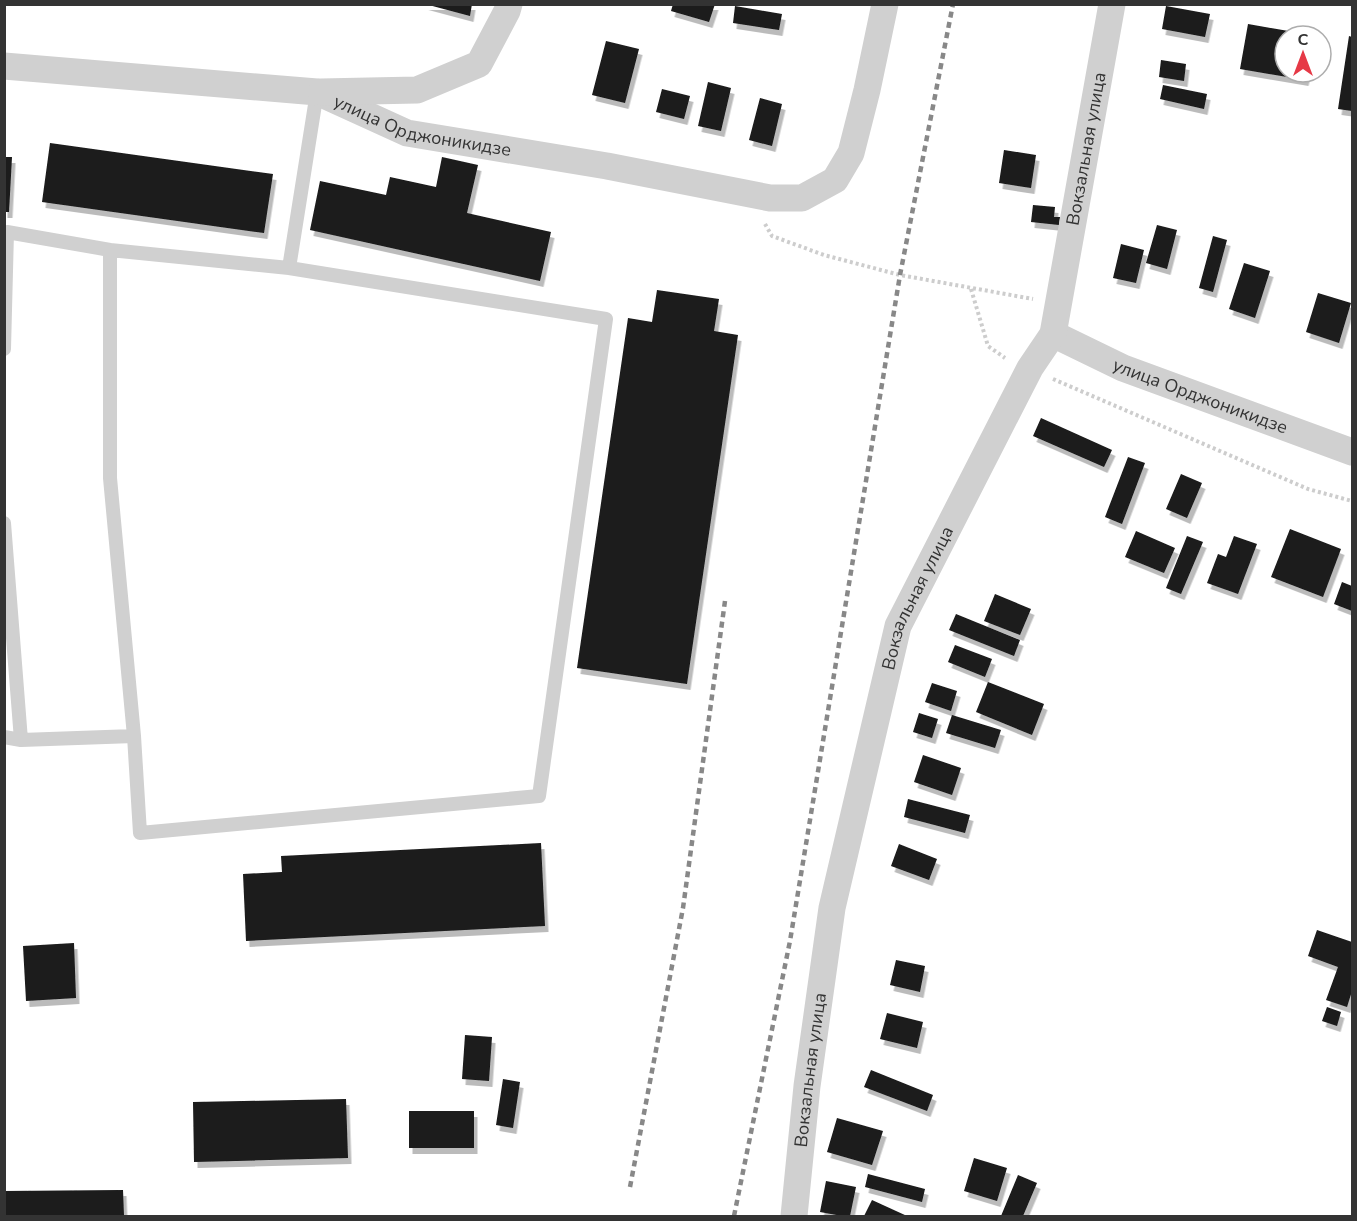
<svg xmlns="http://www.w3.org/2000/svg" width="1357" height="1221" font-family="'Nunito Sans',sans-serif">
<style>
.building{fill:#1a1a1a;filter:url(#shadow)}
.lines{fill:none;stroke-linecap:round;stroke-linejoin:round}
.path{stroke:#cdcdcd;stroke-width:4;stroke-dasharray:3 3;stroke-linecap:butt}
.lane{stroke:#d0d0d0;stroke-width:14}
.street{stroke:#d0d0d0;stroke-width:27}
.rail{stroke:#888;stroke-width:4.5;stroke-dasharray:6 4.5;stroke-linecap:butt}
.labels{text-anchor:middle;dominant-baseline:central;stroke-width:6;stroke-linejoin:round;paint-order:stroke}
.street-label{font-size:18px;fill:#333;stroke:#fff}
</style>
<defs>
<filter id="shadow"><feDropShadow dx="3.5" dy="6" stdDeviation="0" flood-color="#0004"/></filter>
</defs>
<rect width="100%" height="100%" fill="#fff"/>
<path class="building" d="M425 4H472L470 16Z
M673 4H715L709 22 671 11Z
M735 6 782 14 779 30 733 23Z
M1166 6 1210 14 1205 37 1162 29Z
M1248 24 1312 35 1311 36H1285V72H1307L1305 80 1240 69Z
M1349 36 1352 37V111L1338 109Z
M606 41 639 49 625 103 592 95Z
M1161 60 1186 64 1184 81 1159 77Z
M708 82 731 88 721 131 698 126Z
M1163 85 1207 94 1204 109 1160 99Z
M662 89 690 96 684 119 656 112Z
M760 98 782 104 772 146 749 140Z
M50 143 273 174 264 233 42 202Z
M1004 150 1036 155 1031 188 999 183Z
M4 157H12L9 212H4Z
M442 157 478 165 467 213 551 232 540 281 310 230 320 181 386 195 390 177 436 187Z
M1033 205 1055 207 1054 217H1060L1059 225 1031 222Z
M1157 225 1177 230 1167 269 1146 263Z
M1213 236 1227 240 1213 292 1199 288Z
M1121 244 1144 250 1136 283 1113 278Z
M1244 263 1270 271 1255 318 1229 309Z
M657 290 719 299 714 331 738 335 687 684 577 668 628 318 652 322Z
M1318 293 1351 303 1339 343 1306 332Z
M1041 418 1112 450 1104 467 1033 436Z
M1128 457 1145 463 1122 524 1105 517Z
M1181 474 1202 483 1187 518 1166 509Z
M1290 529 1341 549 1323 597 1271 577Z
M1136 531 1175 548 1164 573 1125 557Z
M1187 536 1203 542 1181 594 1166 588Z
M1234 536 1257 544 1238 594 1207 583 1218 554 1226 557Z
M1342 582 1352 586V611L1334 604Z
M995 594 1031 609 1020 635 984 621Z
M956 614 1020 640 1014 656 949 630Z
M955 645 992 659 985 677 948 662Z
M988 682 1044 704 1032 735 976 712Z
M932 683 957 691 951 711 925 702Z
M919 713 938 719 932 738 913 732Z
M952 715 1001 730 995 748 946 733Z
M923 755 961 768 952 795 914 782Z
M908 799 970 815 965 833 904 817Z
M541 843 545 926 246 941 243 874 282 872 281 856Z
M899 844 937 859 929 880 891 866Z
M1317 930 1352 942V991L1347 1007 1326 1000 1338 967 1308 956Z
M74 943 76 998 26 1001 23 946Z
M896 960 925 966 920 992 890 985Z
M1327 1007 1341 1012 1337 1026 1322 1021Z
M887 1013 923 1022 917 1048 880 1039Z
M465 1035 492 1037 489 1081 462 1079Z
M871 1070 933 1095 927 1111 864 1087Z
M503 1079 520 1082 513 1128 496 1125Z
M346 1099 348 1158 194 1162 193 1102Z
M409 1111H474V1148H409Z
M837 1118 883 1131 872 1165 827 1152Z
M974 1158 1007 1168 997 1201 964 1191Z
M868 1174 925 1189 922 1202 865 1187Z
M1018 1175 1037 1183 1023 1216H1001Z
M826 1181 856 1187 850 1216H842L820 1212Z
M123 1190 124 1216H4V1191Z
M872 1200 907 1216H864Z"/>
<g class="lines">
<path class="path" d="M765 224 772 236 824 255 900 275 1033 299
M971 289 988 346 1005 358
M1053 379 1308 489 1352 501"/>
<path class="lane" d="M289 268 110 250V478L134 736 140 833 539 796 606 319 289 268 317 92
M4 349 7 232 110 250
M4 523 21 740
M4 737 21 740 134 736"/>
<g class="street">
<path id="s1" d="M4 66 317 92 407 133 607 166 770 198H802L835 180 851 153 867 90 885 4"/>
<path d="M321 92 417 90 479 64 507 11 509 4"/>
<path id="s2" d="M1053 334 1123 368 1352 452"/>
<path id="s3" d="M794 1216 807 1086 832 908 898 626 1030 368 1053 334 1112 4"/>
</g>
<path class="rail" d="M630 1187 683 908 725 601
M734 1216 790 941 900 275 953 4"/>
</g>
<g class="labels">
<g class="street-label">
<text stroke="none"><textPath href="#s1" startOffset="426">улица Орджоникидзе</textPath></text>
<text stroke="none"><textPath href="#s3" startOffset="1119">Вокзальная улица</textPath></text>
<text stroke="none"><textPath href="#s2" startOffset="160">улица Орджоникидзе</textPath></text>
<text stroke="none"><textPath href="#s3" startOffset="633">Вокзальная улица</textPath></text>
<text stroke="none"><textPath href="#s3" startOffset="147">Вокзальная улица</textPath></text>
</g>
</g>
<rect width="1357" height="1221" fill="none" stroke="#333333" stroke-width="12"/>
<g transform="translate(1303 54)"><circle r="28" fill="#ffffff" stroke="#adadad" stroke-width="1.5"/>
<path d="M0-4.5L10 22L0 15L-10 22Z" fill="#e63946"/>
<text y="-9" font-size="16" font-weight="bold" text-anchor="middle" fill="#333333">С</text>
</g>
</svg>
